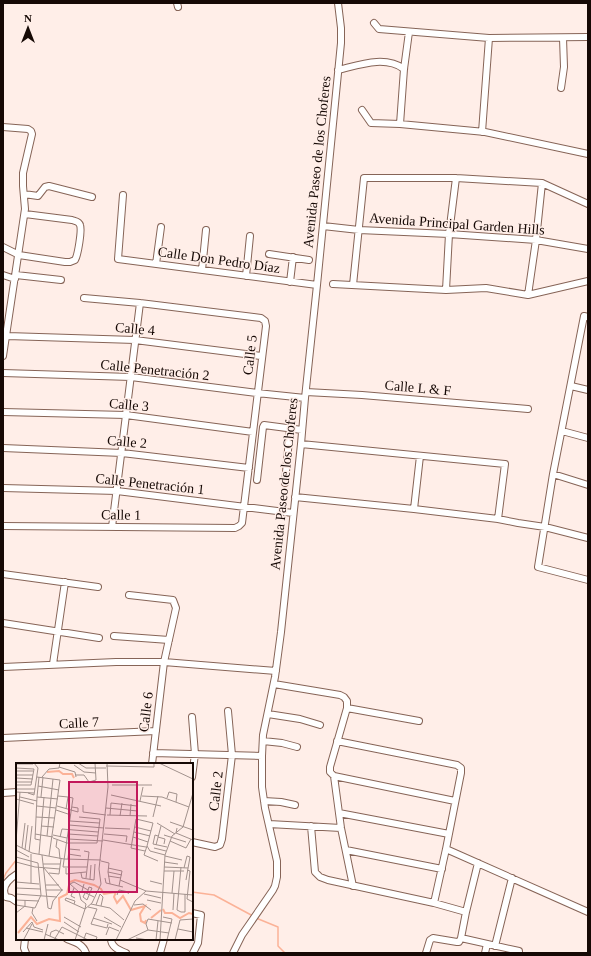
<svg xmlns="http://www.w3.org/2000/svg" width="591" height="956" font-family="'Times New Roman',serif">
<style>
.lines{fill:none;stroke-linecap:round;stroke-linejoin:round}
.stream{stroke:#fbb297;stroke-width:1.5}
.minor-casing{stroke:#866457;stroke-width:8}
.minor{stroke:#fff;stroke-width:6}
.labels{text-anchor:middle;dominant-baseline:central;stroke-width:3;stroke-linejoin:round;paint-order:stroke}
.street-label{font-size:14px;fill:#160905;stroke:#ffeee8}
.inset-river{fill:none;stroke:#fbb297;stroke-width:2}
.inset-road{fill:none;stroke:#a2928d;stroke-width:1}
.view{fill:#c2185b;fill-opacity:0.15;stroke:#c2185b;stroke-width:2}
.inset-edge{fill:none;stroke:#160905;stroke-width:2}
</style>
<rect width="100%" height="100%" fill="#ffeee8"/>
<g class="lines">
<path class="stream" d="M3 880 6 873 17 859
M192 892 214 895 253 916
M256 918 278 927V946L285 953"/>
<g class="minor-casing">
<path id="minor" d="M177 3 178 7
M374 23 379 29 489 38 588 37
M338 70C359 65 385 55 404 69
M561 88 564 67 563 38
M362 110 371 123 400 124 485 132 588 154
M400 124 404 69 409 32
M3 127 28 129 31 131 32 134 23 173V186L25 209 3 356
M482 132 489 38
M24 194 38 196 45 187 49 186 92 197
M123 195 118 259 317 285
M323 226 359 230 449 234 536 240 588 249
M3 247 19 255 65 262H70L75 260C78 255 82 230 80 225 79 221 75 221 72 220L25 214
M269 254 309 260
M156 264 161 227
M202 270 206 230
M3 275 15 279
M16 275 61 280
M246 276 250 236
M290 282 293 257
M333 284 446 290 486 288 528 295 588 281
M353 285 364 178H456L542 183 588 204
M446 290 449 234 456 178
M528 295 536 240 542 183
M588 317 584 316 553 474 538 567 588 580
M7 336 135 340 261 356
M3 373 131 377 257 393 305 398
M571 386 588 390
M306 392 362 395 528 409
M3 412 126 415 253 432
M562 431 588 438
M301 444 505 464 498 519
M3 448 122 453 249 468
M553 474 588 485
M257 480 263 427 264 425 302 430
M285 483 290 428
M3 488 117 491 293 513
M295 497 414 509 498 519 518 523 545 527 588 538
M414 509 420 456
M3 526 235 528 239 526 242 523 266 326 265 321 261 318 140 303 84 298
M112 527 140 303
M3 574 98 587
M129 595 173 600 176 608 164 662 152 764
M3 623 99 638
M114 636 169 640
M53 664 65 582
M3 667 116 662H164L276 671
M274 684 340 695 344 697 347 701V708L330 767V772L334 776 455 801
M347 708 419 721
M268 714 300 719 320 725
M192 717 195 754 192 777
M3 738 156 731
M263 741 282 743 297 747
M337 741 457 765 461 768V773L446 849 434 903
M153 753 262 756
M334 776 341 828 353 886
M3 793 17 792
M264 801 281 802 295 805
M339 813 449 834
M269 824 341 828
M311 826 315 872 320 877 328 880 434 903 466 912
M192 842 215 847 220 845 222 839 232 755 228 711
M446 849 588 912
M346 850 442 869
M17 874C9 879 0 887 6 897L11 898 17 902
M192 913 201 915 198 943 193 953
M461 938 519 951V953
M25 939 24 948 26 953
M67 939C75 942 83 944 86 953
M111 939C111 947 119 950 126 953
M495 946 512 878
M160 953 164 939
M233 953 242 935 273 890 275 886 277 877V861L265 808 262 787V756L263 735 275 677 281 632 301 444 305 398 317 285 341 43V28L338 3
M426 953 430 940 433 938 457 942H459L461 938 466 912 478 863
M485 953 487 944"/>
</g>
<use href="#minor" class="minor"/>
</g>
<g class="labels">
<g class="street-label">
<text transform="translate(317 162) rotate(-84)">Avenida Paseo de los Choferes</text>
<text transform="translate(457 224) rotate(4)">Avenida Principal Garden Hills</text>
<text transform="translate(219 260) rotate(8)">Calle Don Pedro Díaz</text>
<text transform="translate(135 329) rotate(5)">Calle 4</text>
<text transform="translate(250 355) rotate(-83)">Calle 5</text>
<text transform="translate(155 370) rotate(6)">Calle Penetración 2</text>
<text transform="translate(418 388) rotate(5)">Calle L &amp; F</text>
<text transform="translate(129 405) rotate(5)">Calle 3</text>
<text transform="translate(127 442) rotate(5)">Calle 2</text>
<text transform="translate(150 484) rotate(6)">Calle Penetración 1</text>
<text transform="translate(284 484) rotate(-84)">Avenida Paseo de los Choferes</text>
<text transform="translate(121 515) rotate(1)">Calle 1</text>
<text transform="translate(146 712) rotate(-83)">Calle 6</text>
<text transform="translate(79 723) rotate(-3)">Calle 7</text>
<text transform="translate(216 791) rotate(-83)">Calle 2</text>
</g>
</g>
<g transform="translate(16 763)">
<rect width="177" height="177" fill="#ffeee8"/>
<path class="inset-river" d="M31 9 43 8 47 11H56L58 15M54 119 59 117 78 122 85 126 88 131 100 129 98 134 101 140 107 133 115 147 129 143 124 151 125 158 129 160 130 157M147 146 149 150H156L164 155 173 150 177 151M135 155 145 147M2 170 15 154 21 161 33 156 44 158 43 135 51 131 53 122"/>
<path class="inset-road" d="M62 0 70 5H90M143 0 177 16M0 1H17M58 2 68 9 80 10M90 3 138 4V0M43 4 59 9 60 14M0 5 18 6 15 22H0M0 8H17M0 12H17M60 12H68L73 19M21 14 44 17 33 93M26 14 33 6 43 5 44 0M0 15 17 16M0 19H16M73 19 80 17 79 0M96 22H136M22 23 43 27M0 26H19M0 29 18 30M12 30 18 32 22 5 18 0M95 32 145 43M42 33 52 34 50 46M126 33 146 34 173 44M4 34 21 38M21 34 23 14M25 34 27 14M52 34 57 35 47 104H71M151 35 153 29 161 31 160 39M0 36 18 41M124 38 127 24M67 42V49L90 52M21 43 40 45M41 43 62 49V45L56 44M90 45 122 48M40 47 55 52M91 52 131 53M94 52 95 40 121 43V52M104 53 106 40M114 53 115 41M20 54 39 55M137 54 142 33M54 58 83 60M154 59 177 67M141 60 159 71M53 62 88 65M25 63 38 64M119 64 135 68M89 65 114 66M161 65 160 70 177 77M118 69 134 73M19 71 37 74M52 71 82 73M88 71 111 73 110 79M37 72 51 75M148 72 170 79M31 73 37 16M142 73 139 72 137 81 151 84M44 74 46 66 82 69M117 74 132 79M142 74 149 76 148 81M37 75 51 80H81L84 56 63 54M52 76 87 78M24 77 19 76 21 34 42 36M41 77 40 84 43 86 44 96M87 77 130 84M0 78 4 29M154 78 170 85 175 76M0 82 16 90 48 96 85 97M140 82 145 63M131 83 128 92 142 98M6 85 9 60M138 85 150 88M0 87 13 94M9 87 12 62M68 88 73 89 70 115M129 88 115 85 120 56 137 60 131 83 134 88M134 88 149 92M13 89 16 63M23 91 28 34M52 91 65 93M26 92 32 145 35 146 37 138 46 127 28 105M149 93 166 97M0 94 22 100 25 132 19 145 0 142M52 96 53 86 64 87M85 98 93 100 92 109 106 112M0 99 19 104 44 106M148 99 162 101M27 101H44M148 104 172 105M165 104 161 147 165 149H169V131M50 105V111L70 109M92 105 106 108 103 123M168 105 171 93M171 107 174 108 171 136 177 139M148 108H168M92 109 94 121M33 110 43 111 45 96M65 110 66 115 78 117 79 101M92 113 105 115M89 115 90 120 107 124M74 116 75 102M104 117 130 128M170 117 174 94 171 93M134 118 146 121M0 119 23 121M15 120V91M68 121 66 128 78 134M30 122H43M0 125 24 126M58 125 55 133 59 135M30 127H47M69 130 67 134 71 137 76 125 73 124 71 131M156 130 158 108M0 131 41 134M128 131 145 135M101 132 103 127 113 129 112 131M0 137 23 138M131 137 145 140M58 141 59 138 50 135 49 137 69 146M75 141 94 145 108 157M80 142 84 131 87 134 85 143M118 142 127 141 135 147M72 144 81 146 75 161 91 165 92 161M17 145 16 150 21 158M69 146 70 141 65 137 63 129 54 121 58 119 72 127M157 147 158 130M0 150 9 143V137M48 154 65 164M88 154 105 164M147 154 156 156 151 177M77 155 96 161M48 159 63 169M10 165 27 169M162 166 177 169M132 167 130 161 132 156 156 160M7 169 16 159 18 164 27 167M29 171 43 177M90 172 93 164 103 168M34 173 35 169 40 167 48 171M120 175 132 177M8 176 16 161M68 176 70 170 81 174 80 177M28 177 32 161M38 177 46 164 72 177M59 177 69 146 76 140 85 121 83 106 92 24 91 0M100 177 119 138 130 128 177 132M111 177 132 167 153 170M140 177 142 158M144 177 149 92 156 73 167 64 177 30M159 177 164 157 177 156"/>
<path class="view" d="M53 19H121V129H53Z"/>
<rect width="177" height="177" class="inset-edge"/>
</g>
<rect width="591" height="956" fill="none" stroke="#160905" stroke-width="8"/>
<g transform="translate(28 28)" stroke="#ffeee8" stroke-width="3" paint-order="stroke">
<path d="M0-3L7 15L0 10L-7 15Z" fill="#160905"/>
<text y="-6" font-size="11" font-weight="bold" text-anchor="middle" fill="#160905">N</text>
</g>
</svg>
